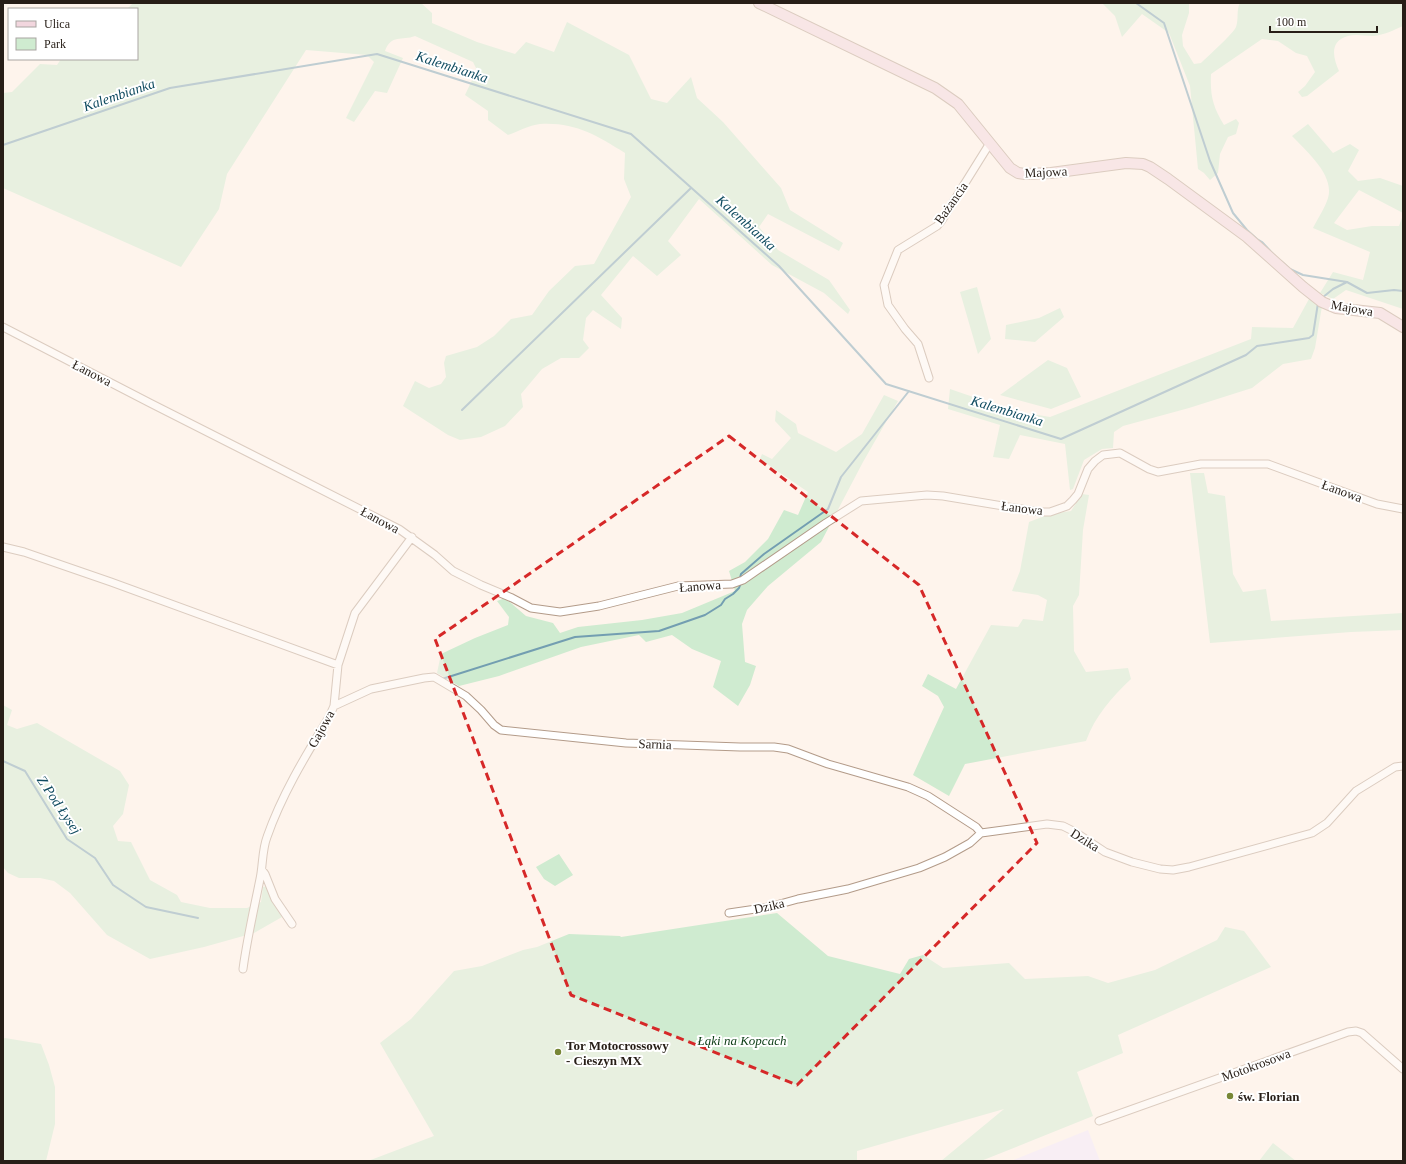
<svg xmlns="http://www.w3.org/2000/svg" width="1406" height="1164" font-family="Georgia,serif">
<style>
.industrial{fill:#f2e7fc}
.green{fill:#cfebd0}
.lines{fill:none;stroke-linecap:round;stroke-linejoin:round}
.stream{stroke:#739eb1;stroke-width:2}
.street-casing{stroke:#b39b89;stroke-width:9}
.secondary-casing{stroke:#b39b89;stroke-width:12}
.street{stroke:#fff;stroke-width:7}
.secondary{stroke:#f2d6de;stroke-width:10}
.marked{fill:none;stroke:#d62828;stroke-width:3;stroke-dasharray:8 5;stroke-linejoin:round}
.poi-dot{fill:#788736;stroke:#fff;stroke-width:1.5}
.labels{text-anchor:middle;dominant-baseline:central;stroke-width:4;stroke-linejoin:round;paint-order:stroke}
.street-label{font-size:13px;fill:#271e17;stroke:#fff}
.park-label{font-size:13px;font-style:italic;fill:#0b3c14;stroke:#fff}
.poi-label{font-size:13px;font-weight:bold;fill:#271e17;stroke:#fff;text-anchor:start}
.water-label{font-size:14px;font-style:italic;fill:#0e4a5f;stroke:#fff}
</style>
<rect width="100%" height="100%" fill="#fef4ec"/>
<path class="industrial" d="M1088 1130 1100 1161H1011Z"/>
<path class="green" d="M133 3H421L432 13V23L477 42 515 54 526 42 554 52 567 22 629 55 651 99 667 103 691 77 697 98 723 122 781 188 790 210 843 243 839 251 768 214 759 227 778 250 829 280 850 310 848 314 824 293 772 265 699 199 668 241 681 255 657 276 633 256 601 295 622 318 621 329 593 310 586 318 583 340 589 348 579 358H561L542 369 521 394 523 407 505 426 481 437 460 440 448 435 403 406 415 381 429 388 441 384 446 377 444 363 446 356 477 347 494 336 511 319 532 315 549 291 575 266 594 264 631 197 624 179 625 153C596 135 575 122 540 124 529 125 517 132 508 135L488 120V111L465 95 474 76 476 68 473 62 415 36C402 41 391 34 385 51L403 58 387 93 375 91 354 122 346 118 374 62 367 55 306 50 227 174 219 209 181 267 3 188V93L12 92 40 64 57 65 61 59H137V9H127Z
M1102 3H1189V13L1182 35 1183 46 1194 64 1201 63C1207 57 1234 33 1236 27 1239 19 1236 10 1240 3H1403V26C1394 30 1384 35 1373 36 1365 36 1356 34 1348 36 1329 41 1333 58 1339 71L1307 96 1302 97 1298 92 1305 86 1315 72 1307 56 1296 53 1278 41 1262 39 1211 74C1210 96 1213 107 1224 125L1236 119 1239 123 1236 134 1228 137 1220 154 1218 173 1210 180 1204 173 1198 169 1190 86 1169 33 1142 14 1122 37 1115 16Z
M1308 124 1333 153 1350 144 1359 150 1348 171 1358 181 1380 178 1403 186V213L1359 190 1334 223 1347 230 1372 226H1399L1403 215V309L1346 290 1333 299 1320 293 1333 272 1363 280 1370 252 1313 228C1318 218 1325 208 1328 198 1335 175 1306 151 1292 136Z
M977 287 991 339 978 354 960 292Z
M1309 299 1322 306 1315 348 1311 359 1283 364 1252 388 1189 408 1123 426 1114 432 1113 448 1102 449 1084 460 1073 489 1070 490 1065 444 1020 435 1009 459 993 457 1000 425 948 409 950 389 1014 411 1050 417 1251 339 1252 327 1293 328Z
M1060 308 1064 317 1035 342 1005 339 1006 325 1039 318Z
M1048 360 1067 368 1081 397 1051 409 1000 395Z
M884 395 898 401 863 462 821 542 768 586 747 610 742 624 745 662 756 666 750 685 738 706 713 687 721 661 692 649 672 635 646 642 639 635 581 647 499 676 459 686 437 673 441 654 475 638 508 625 509 617 497 601 505 598 526 616 553 623 560 633 578 627 642 620 682 613 735 591 729 571 745 562 768 539 784 510 798 515 808 492 760 459 762 454 772 459 791 438 775 421 776 410 796 424 798 433 836 452 862 434Z
M1190 473H1204L1208 493 1225 496 1233 574 1243 592 1266 589 1271 621 1403 613V630L1351 632 1210 643Z
M1082 494 1089 495 1083 530 1079 595 1073 606 1074 651 1086 672 1128 668 1131 679C1112 697 1095 716 1086 741L965 764 949 796 913 775 944 707 938 696 922 686 928 674 956 689 991 625 1018 627 1023 619 1043 621 1047 600 1038 595 1012 591 1020 571 1029 522 1050 514 1071 511Z
M3 705 12 710 7 725 17 729 37 723 120 771 129 785 123 814 113 826 118 841 131 842 150 880 177 895 181 902 210 908H247L261 902 263 887 267 886 282 917 254 933 204 947 150 959 107 935 70 893 54 881 40 878H19L8 873 3 867Z
M559 854 573 875 555 886 544 879 536 867Z
M777 913 828 956 900 974 909 959 923 955 943 968 1009 963 1025 979 1088 976 1108 983 1155 970 1217 940 1225 927 1244 931 1271 967 1118 1035 1123 1053 1077 1072 1093 1116 981 1161H941L1004 1109 857 1151V1161H368L434 1136 380 1043 411 1019 454 971 482 966 523 950 537 947 569 934 620 936 621 937Z
M5 1038 41 1044 49 1065 55 1087V1124L46 1161H3V1039Z
M1273 1143 1296 1161H1259Z"/>
<g class="lines">
<path class="stream" d="M1136 3 1164 23 1210 161 1233 213 1247 230 1257 239 1262 242 1275 256
M3 145 170 88 377 54 631 134 779 266 886 384 1061 439 1246 355 1257 346 1309 338 1313 335 1318 303
M1281 261 1290 269 1303 275 1347 282
M1322 298 1333 289 1347 282 1367 293 1394 290 1403 291
M462 410 691 188
M740 578 741 574 764 554 828 509 841 477 909 391
M442 679 575 637 659 631 705 615 721 605 725 599 733 594 739 588 741 583
M3 761 25 771 67 839 95 858 113 885 146 907 198 918"/>
<g class="street-casing">
<path id="street" d="M3 327 150 403 399 529 435 555 453 571 481 585 512 598 531 608 560 612 599 606 678 586 732 584 743 580 826 523 861 501 927 495 943 496 1021 509 1041 512H1050L1067 506 1073 500 1078 494 1088 469 1095 461 1103 455 1120 453 1149 469 1158 472 1201 464H1268L1377 504 1403 509
M929 378 918 344 905 329 888 305 884 285 898 250 937 226 942 220 990 143
M3 547 24 552 111 582 338 665
M334 706 371 689 424 678 434 677 466 696 481 710 494 725 501 730 626 743 740 747H774L788 749 828 764 908 787 928 796 976 827 981 833
M262 870 265 874 275 899 292 924
M729 913 769 907 798 899 848 889 919 868 945 857 970 843 981 833 1047 824 1063 826 1075 832 1105 852 1132 862 1160 869 1173 870 1189 867 1312 833 1327 823 1356 791 1395 767 1403 766
M243 969C247 939 254 909 260 879 263 865 262 850 267 837 282 794 306 755 329 717L334 706 338 665 355 613 412 537
M1099 1121 1348 1032 1356 1031 1362 1033 1403 1069"/>
</g>
<g class="secondary-casing">
<path id="secondary" d="M759 3 935 88 958 104 1010 168 1018 173 1025 174 1051 173 1126 163 1143 164 1150 167 1168 179 1247 237 1303 287 1322 302 1336 308 1380 313 1403 327"/>
</g>
<use href="#street" class="street"/>
<use href="#secondary" class="secondary"/>
</g>
<path d="M0 0H1406V1164H0ZM729 436 919 585 1037 843 797 1085 571 995 435 639Z" fill="#fef4ec" fill-opacity=".55" fill-rule="evenodd"/>
<path class="marked" d="M729 436 919 585 1037 843 797 1085 571 995 435 639Z"/>
<g class="poi-dot">
<circle cx="558" cy="1052" r="4"/>
<circle cx="1230" cy="1096" r="4"/>
</g>
<g class="labels">
<g class="street-label">
<text transform="translate(1046 172) rotate(-3)">Majowa</text>
<text transform="translate(951 203) rotate(-55)">Bażancia</text>
<text transform="translate(1352 308) rotate(10)">Majowa</text>
<text transform="translate(92 373) rotate(27)">Łanowa</text>
<text transform="translate(1342 491) rotate(20)">Łanowa</text>
<text transform="translate(1022 508) rotate(7)">Łanowa</text>
<text transform="translate(380 520) rotate(28)">Łanowa</text>
<text transform="translate(700 586) rotate(-4)">Łanowa</text>
<text transform="translate(321 729) rotate(-61)">Gajowa</text>
<text transform="translate(655 744) rotate(2)">Sarnia</text>
<text transform="translate(1085 840) rotate(32)">Dzika</text>
<text transform="translate(769 906) rotate(-13)">Dzika</text>
<text transform="translate(1256 1065) rotate(-20)">Motokrosowa</text>
</g>
<g class="park-label">
<text x="742" y="1040">Łąki na Kopcach</text>
</g>
<g class="poi-label">
<text x="566" y="1045">Tor Motocrossowy<tspan x="566" dy="15">- Cieszyn MX</tspan></text>
<text x="1238" y="1096">św. Florian</text>
</g>
<g class="water-label">
<text transform="translate(452 67) rotate(18)">Kalembianka</text>
<text transform="translate(119 95) rotate(-19)">Kalembianka</text>
<text transform="translate(746 223) rotate(42)">Kalembianka</text>
<text transform="translate(1007 411) rotate(17)">Kalembianka</text>
<text transform="translate(59 805) rotate(56)">Z Pod Łysej</text>
</g>
</g>
<rect width="1406" height="1164" fill="none" stroke="#271e17" stroke-width="8"/>
<rect x="8" y="8" width="130" height="52" fill="#ffffff" stroke="#a9a5a2"/>
<rect x="16" y="21" width="20" height="6" fill="#f2d6de" stroke="#a9a5a2"/>
<text x="44" y="28" font-size="12" fill="#271e17">Ulica</text>
<rect x="16" y="38" width="20" height="12" fill="#cfebd0" stroke="#a9a5a2"/>
<text x="44" y="48" font-size="12" fill="#271e17">Park</text>
<path d="M1270 26v6h107v-6" fill="none" stroke="#271e17" stroke-width="2"/>
<text x="1276" y="26" font-size="12" fill="#271e17" stroke="#ffffff" stroke-width="3" paint-order="stroke">100 m</text>
</svg>
